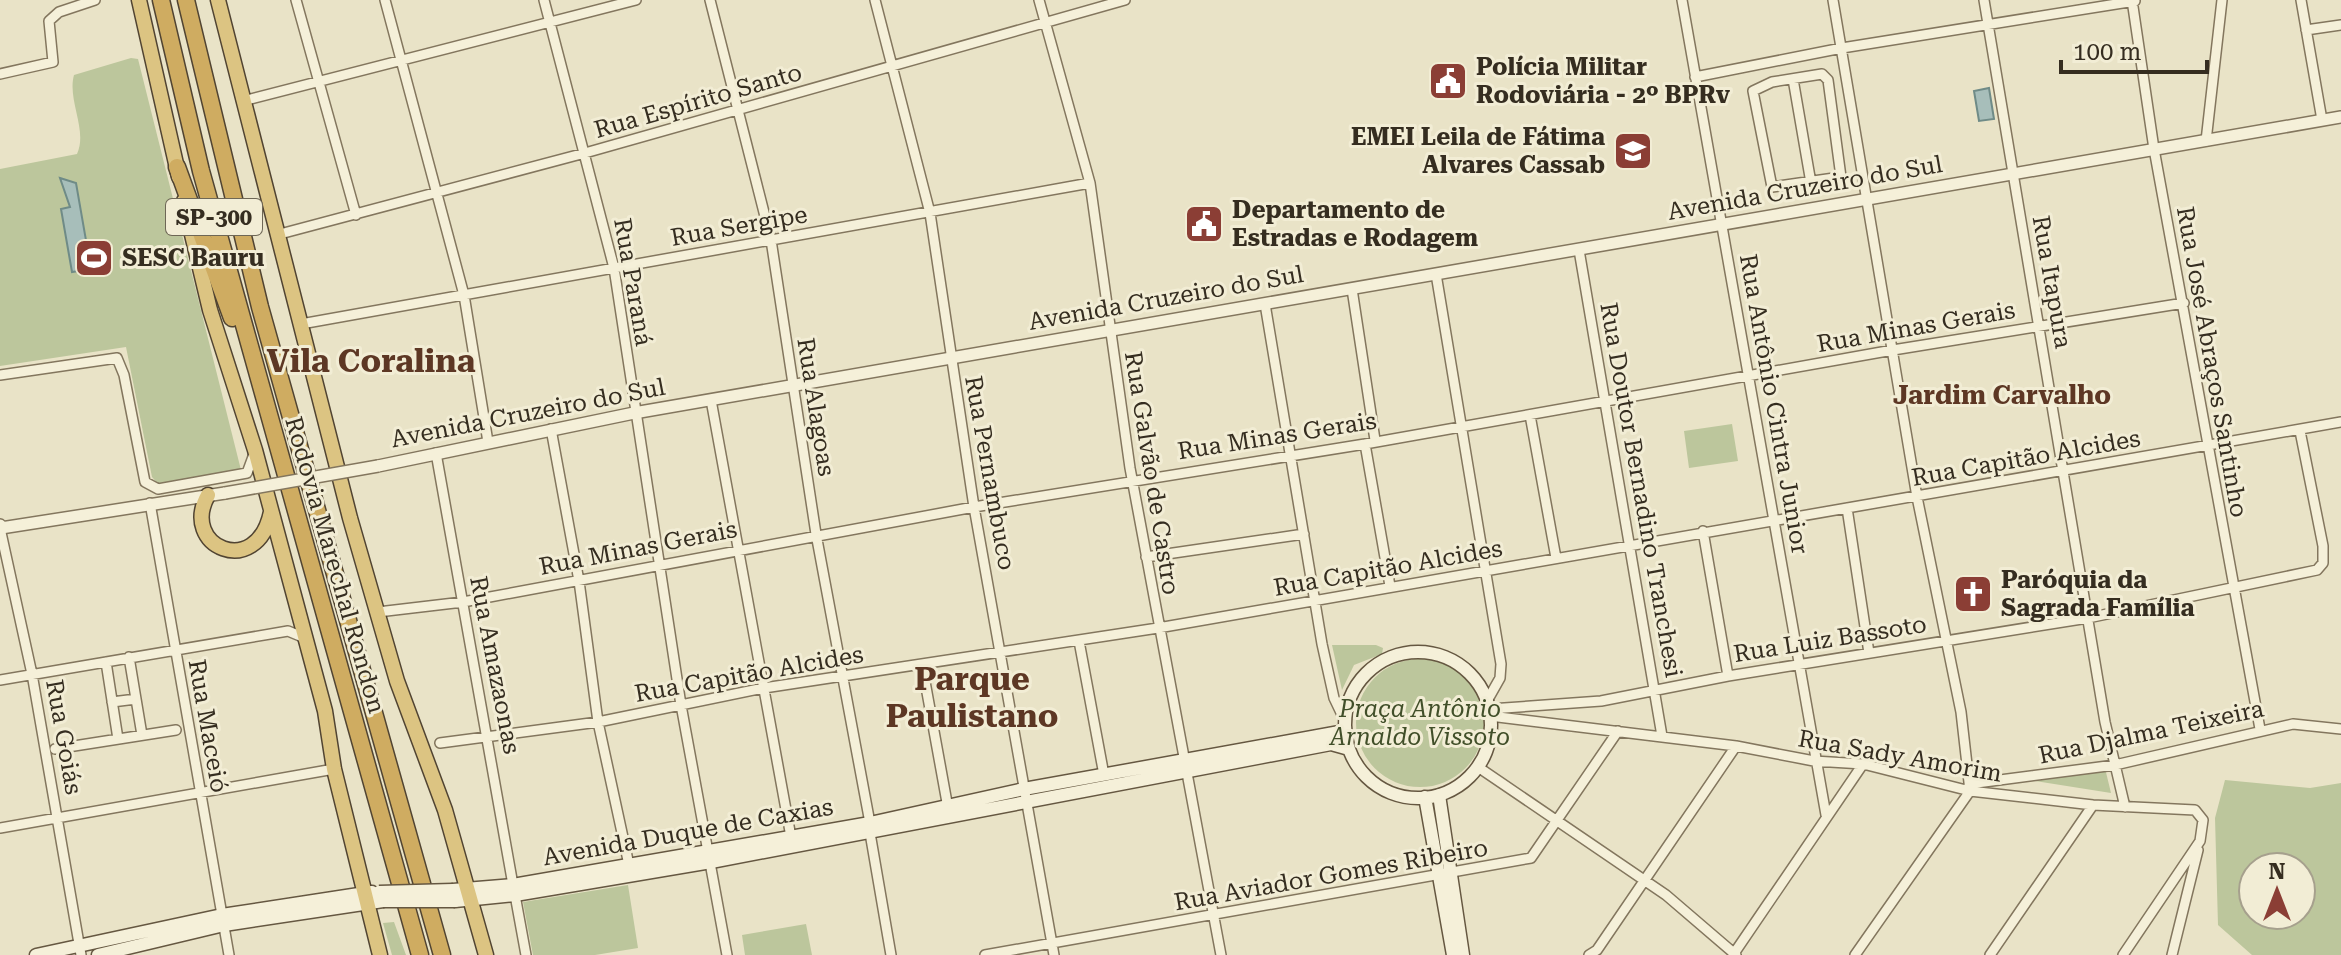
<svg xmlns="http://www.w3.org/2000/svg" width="2341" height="955" font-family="'Roboto Serif',serif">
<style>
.green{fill:#bcc69c;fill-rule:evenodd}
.water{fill:#a7beba;stroke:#6f8b87;stroke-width:2}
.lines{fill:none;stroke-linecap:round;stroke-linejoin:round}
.minor-casing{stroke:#83765e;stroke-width:12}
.tertiary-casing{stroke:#83765e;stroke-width:14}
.secondary-casing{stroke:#655741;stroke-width:15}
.trunk-casing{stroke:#514432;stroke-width:17}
.motorway-casing{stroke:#514432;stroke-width:19}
.minor{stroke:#f5f0d9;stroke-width:9}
.tertiary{stroke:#f5f0d9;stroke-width:11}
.secondary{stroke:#f5f0d9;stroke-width:12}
.trunk{stroke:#dcc482;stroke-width:14}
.motorway{stroke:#cfac61;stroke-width:16}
.tertiary-bridge-casing{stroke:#83765e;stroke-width:14;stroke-linecap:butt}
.secondary-bridge-casing{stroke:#655741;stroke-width:15;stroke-linecap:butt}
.tertiary-bridge{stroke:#f5f0d9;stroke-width:11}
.secondary-bridge{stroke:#f5f0d9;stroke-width:12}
.labels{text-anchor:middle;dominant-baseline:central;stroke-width:6;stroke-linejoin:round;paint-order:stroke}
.shield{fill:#f2edd5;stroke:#6e6756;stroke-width:2}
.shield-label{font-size:22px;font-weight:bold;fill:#352d20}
.poi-label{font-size:24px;font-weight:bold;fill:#352d20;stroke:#f2edd5;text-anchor:start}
.street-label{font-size:24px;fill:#352d20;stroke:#f2edd5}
.park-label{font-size:24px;font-style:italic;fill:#414f29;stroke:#f2edd5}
.neighbourhood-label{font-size:26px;font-weight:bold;fill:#5d3724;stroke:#f2edd5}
.district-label{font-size:32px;font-weight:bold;fill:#5d3724;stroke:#f2edd5}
</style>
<rect width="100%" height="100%" fill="#e9e3c7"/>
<path class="green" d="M131 58 138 59 241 470 159 485 152 477 126 347 0 366V169L77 154C88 130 67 100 74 75Z
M1732 424 1738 461 1689 468 1684 431Z
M1332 645H1376L1383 648 1382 654 1354 665 1342 690Z
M1356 723a64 64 0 1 1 128 0a64 64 0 1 1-128 0Z
M2104 764 2111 793 2009 777Z
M2225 780 2310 788 2341 783V955H2252L2218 925 2215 818ZM2253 867H2301V915H2253Z
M628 885 638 948 595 955H533L523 902Z
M394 922 406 955H392L383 923Z
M806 924 812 955H745L742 935Z"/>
<path class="water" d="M1989 88 1994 119 1979 121 1974 91Z
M60 178 76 183 91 269 72 272 61 209 70 207Z"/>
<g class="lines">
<g class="minor-casing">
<path id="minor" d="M296 0 356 215
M385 0 464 295 488 442
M544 0 614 268 681 705 727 955
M710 0 771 240 816 534 870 823
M875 0 930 213 974 507 1054 955
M1039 0 1090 183 1130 468 1221 955
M1682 0 1826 815
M1833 0 1917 497 1961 712 1970 791 1855 955
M1984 0 2105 722 2125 807
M2132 0 2154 149 2260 729
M2301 0 2322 120
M2306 30 2341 25
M0 74 53 62 49 21 59 12 95 0
M1822 74 1828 80 1841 177 1772 187 1753 91 1772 82Z
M1695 77 1842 48 2135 1
M1793 79 1811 183
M243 101 636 0
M2206 141 2222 0
M280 234 585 153 1125 0
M1579 250 1662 736
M1436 274 1501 664 1500 678 1487 701
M1352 289 1375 440
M1265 304 1322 644 1334 698 1345 721
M301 324 1090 183
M0 375 117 358 124 375 145 482 158 489 247 473 254 454
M711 400 791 837
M1530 415 1556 558
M551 429 579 581 598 722 629 865
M1365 444 1390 586
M436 453 513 885
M150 503 229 955
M1847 508 1869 653
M0 528 32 674 81 955
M1703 531 1728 676
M1146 557 1304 534
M378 612 463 602 974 507 1365 444 1893 350 2184 303
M1079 641 1104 775
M129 657 142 735
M106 662 118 739
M922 665 948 808
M0 680 288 631 305 638
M112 702 136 699
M1490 709 1601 701 1728 676 2088 618 2317 570 2323 563V546L2300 431
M1490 716 1736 746 1814 761 1863 764 1970 791 2093 805 2195 810 2203 820 2200 841 2123 955
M440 743 598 722 764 688 1158 628 2341 422
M55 749 176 730
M1478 767 1666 895 1736 955
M1969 784 2115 765 2293 724 2341 729
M0 828 334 769
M870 833 891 955
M515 895 526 955
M985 955 1531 858 1618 731
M1589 955 1597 950 1736 746
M1733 955 1863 764
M1990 955 2093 805
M2172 955 2198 850"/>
</g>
<g class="tertiary-casing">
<path id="tertiary" d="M378 466 634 413 2341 117
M0 525 1 528 225 493"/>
</g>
<g class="secondary-casing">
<path id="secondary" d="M1345 725a73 73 0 1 1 146 0a73 73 0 1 1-146 0Z
M1439 795 1463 955
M1425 797 1453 955
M453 890 513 885 870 823 1024 789 1345 731
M455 901 515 895 711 862 1331 744 1349 749
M36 955 222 915 372 892
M98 955 224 925 383 901"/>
</g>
<g class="trunk-casing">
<path id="trunk" d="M139 0 179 177
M218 0 350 518 397 681 445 810 486 955
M184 201 210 310 255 450 325 711 334 769 380 955
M208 495C179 547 257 580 271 512"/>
</g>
<g class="motorway-casing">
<path id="motorway" d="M161 0 201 171 420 955
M186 0 260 307 442 955
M177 167 232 318"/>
</g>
<use href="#minor" class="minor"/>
<use href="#tertiary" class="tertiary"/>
<use href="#secondary" class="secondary"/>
<use href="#trunk" class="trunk"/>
<use href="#motorway" class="motorway"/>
<g class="tertiary-bridge-casing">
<path id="tertiary-bridge" d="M225 493 378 466"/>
</g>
<g class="secondary-bridge-casing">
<path id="secondary-bridge" d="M379 892 453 890
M383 901H455"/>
</g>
<use href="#tertiary-bridge" class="tertiary-bridge"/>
<use href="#secondary-bridge" class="secondary-bridge"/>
</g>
<defs>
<g id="civic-square" transform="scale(2)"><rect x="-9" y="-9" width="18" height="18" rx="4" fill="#8b3e35" stroke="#f2edd5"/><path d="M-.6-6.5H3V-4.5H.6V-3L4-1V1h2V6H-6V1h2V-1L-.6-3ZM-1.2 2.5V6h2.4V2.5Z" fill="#fff"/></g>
<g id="school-square" transform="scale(2)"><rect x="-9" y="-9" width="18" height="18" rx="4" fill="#8b3e35" stroke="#f2edd5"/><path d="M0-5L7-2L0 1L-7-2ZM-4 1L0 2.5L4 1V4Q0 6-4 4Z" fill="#fff"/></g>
<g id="stadium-square" transform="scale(2)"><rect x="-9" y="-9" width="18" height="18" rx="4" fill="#8b3e35" stroke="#f2edd5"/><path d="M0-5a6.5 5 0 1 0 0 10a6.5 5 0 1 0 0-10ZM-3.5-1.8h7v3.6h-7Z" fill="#fff"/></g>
<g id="church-square" transform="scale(2)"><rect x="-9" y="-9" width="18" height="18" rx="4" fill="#8b3e35" stroke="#f2edd5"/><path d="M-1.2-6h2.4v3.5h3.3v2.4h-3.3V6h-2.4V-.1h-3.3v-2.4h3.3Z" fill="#fff"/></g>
</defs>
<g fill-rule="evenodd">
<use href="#civic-square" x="1448" y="81"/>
<use href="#school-square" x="1633" y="151"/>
<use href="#civic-square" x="1204" y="224"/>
<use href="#stadium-square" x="94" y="258"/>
<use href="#church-square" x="1973" y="594"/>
</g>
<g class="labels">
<rect class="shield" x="166" y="199" width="96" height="36" rx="6"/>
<g class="shield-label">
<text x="214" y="217">SP-300</text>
</g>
<g class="poi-label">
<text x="1476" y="67">Polícia Militar<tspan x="1476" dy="28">Rodoviária - 2º BPRv</tspan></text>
<text x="1605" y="137" text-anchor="end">EMEI Leila de Fátima<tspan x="1605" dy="28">Alvares Cassab</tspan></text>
<text x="1232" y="210">Departamento de<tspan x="1232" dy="28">Estradas e Rodagem</tspan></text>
<text x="122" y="258">SESC Bauru</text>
<text x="2001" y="580">Paróquia da<tspan x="2001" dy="28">Sagrada Família</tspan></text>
</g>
<g class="street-label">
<text transform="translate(698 101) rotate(-16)">Rua Espírito Santo</text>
<text transform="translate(1805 188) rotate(-10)">Avenida Cruzeiro do Sul</text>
<text transform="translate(739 226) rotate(-10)">Rua Sergipe</text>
<text transform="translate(633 282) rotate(80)">Rua Paraná</text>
<text transform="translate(2052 282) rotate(80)">Rua Itapura</text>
<text transform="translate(1166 298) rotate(-10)">Avenida Cruzeiro do Sul</text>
<text transform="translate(1916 327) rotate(-10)">Rua Minas Gerais</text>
<text transform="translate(2212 362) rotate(80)">Rua José Abraços Santinho</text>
<text transform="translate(1774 404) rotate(80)">Rua Antônio Cintra Junior</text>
<text transform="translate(816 407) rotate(81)">Rua Alagoas</text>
<text transform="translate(528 413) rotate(-11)">Avenida Cruzeiro do Sul</text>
<text transform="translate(1277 436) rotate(-9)">Rua Minas Gerais</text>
<text transform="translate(2026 458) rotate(-10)">Rua Capitão Alcides</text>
<text transform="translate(990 473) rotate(80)">Rua Pernambuco</text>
<text transform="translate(1152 473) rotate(81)">Rua Galvão de Castro</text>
<text transform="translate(1641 490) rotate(80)">Rua Doutor Bernadino Tranchesi</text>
<text transform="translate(638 548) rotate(-11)">Rua Minas Gerais</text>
<text transform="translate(335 565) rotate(74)">Rodovia Marechal Rondon</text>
<text transform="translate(1388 568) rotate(-10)">Rua Capitão Alcides</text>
<text transform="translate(1830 639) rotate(-9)">Rua Luiz Bassoto</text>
<text transform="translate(495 665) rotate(79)">Rua Amazaonas</text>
<text transform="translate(749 674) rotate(-10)">Rua Capitão Alcides</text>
<text transform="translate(208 726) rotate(80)">Rua Maceió</text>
<text transform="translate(2151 732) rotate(-12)">Rua Djalma Teixeira</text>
<text transform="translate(64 737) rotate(80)">Rua Goiás</text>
<text transform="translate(1900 756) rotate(10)">Rua Sady Amorim</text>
<text transform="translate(688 832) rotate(-10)">Avenida Duque de Caxias</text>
<text transform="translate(1331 875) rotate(-10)">Rua Aviador Gomes Ribeiro</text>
</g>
<g class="park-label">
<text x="1420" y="709">Praça Antônio<tspan x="1420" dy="28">Arnaldo Vissoto</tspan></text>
</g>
<g class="neighbourhood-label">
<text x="2002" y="395">Jardim Carvalho</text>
</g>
<g class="district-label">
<text x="371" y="361">Vila Coralina</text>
<text x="972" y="679">Parque<tspan x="972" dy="37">Paulistano</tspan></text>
</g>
</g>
<g transform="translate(2277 891)"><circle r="38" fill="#f2edd5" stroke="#a6a08d" stroke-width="2"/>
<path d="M0-6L14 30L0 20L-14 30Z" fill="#8b3e35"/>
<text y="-12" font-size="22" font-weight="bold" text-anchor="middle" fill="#352d20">N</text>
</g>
<path d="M2061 60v12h146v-12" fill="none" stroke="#352d20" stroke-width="4"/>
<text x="2073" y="60" font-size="24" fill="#352d20" stroke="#f2edd5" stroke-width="6" paint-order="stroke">100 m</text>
</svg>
